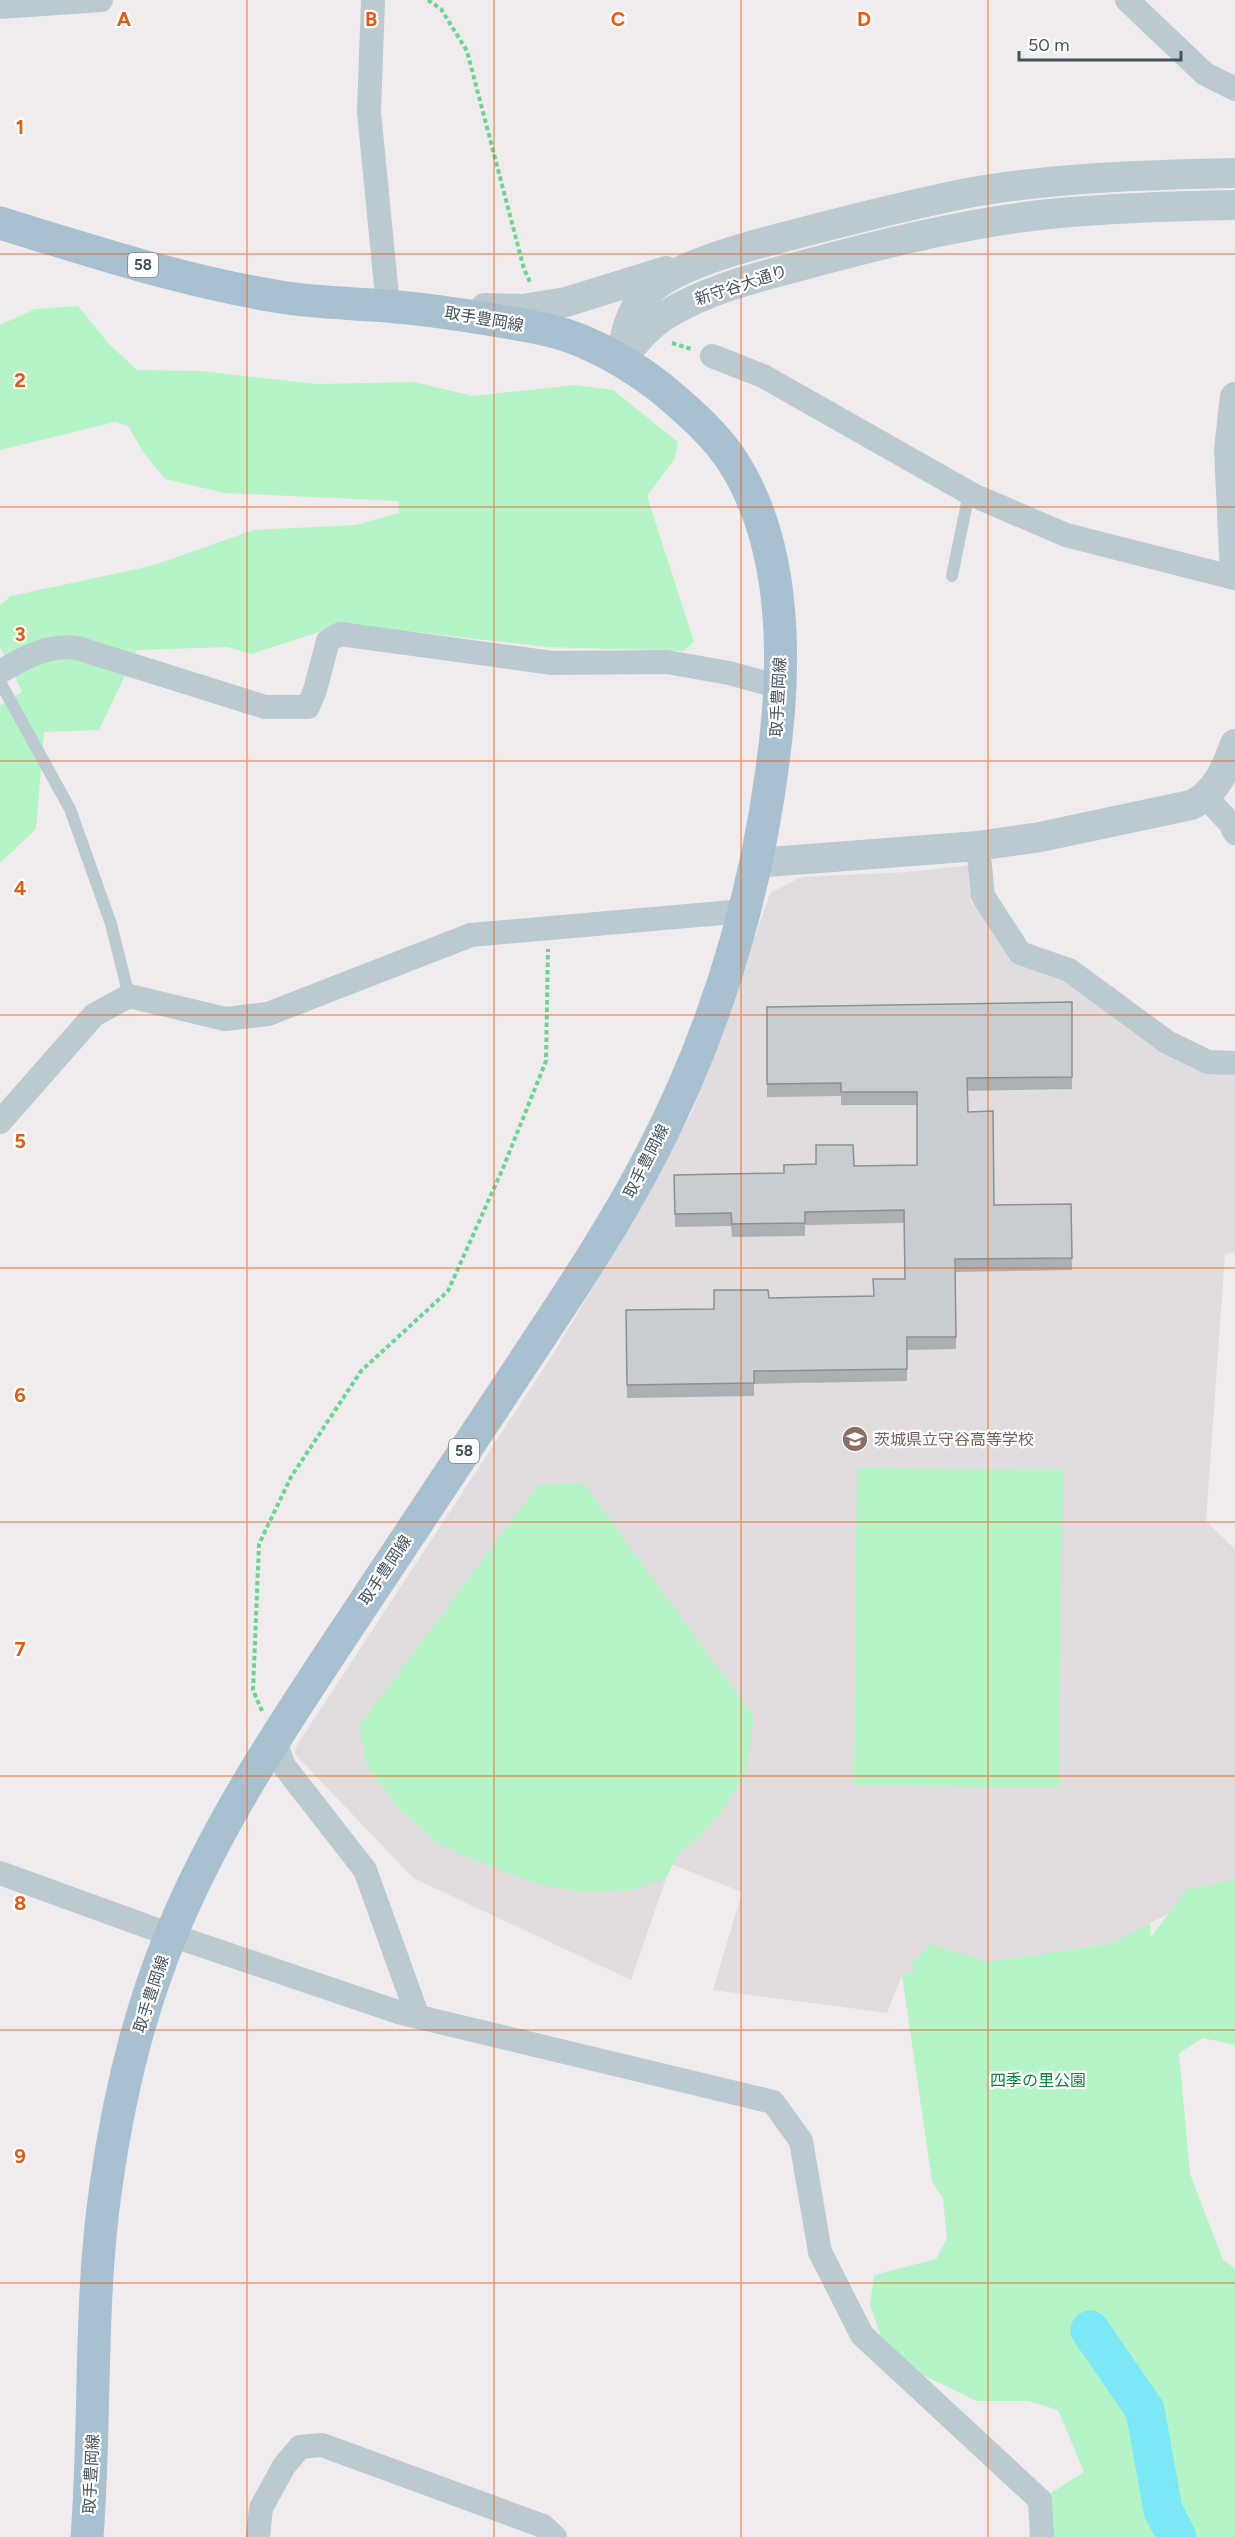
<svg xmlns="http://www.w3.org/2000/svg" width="1235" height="2537" font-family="Figtree,'Noto Sans JP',sans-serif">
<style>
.education{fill:#e1dddf}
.green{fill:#b4f4c7}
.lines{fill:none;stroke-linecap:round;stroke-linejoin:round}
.river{stroke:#7ce8f6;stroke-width:39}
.path{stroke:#69d695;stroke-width:4;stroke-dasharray:4.5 3;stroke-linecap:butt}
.service{stroke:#bbc9d1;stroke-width:12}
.minor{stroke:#bbc9d1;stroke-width:24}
.tertiary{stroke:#bbc9d1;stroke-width:30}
.primary{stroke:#a8c0d0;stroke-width:33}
.wall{fill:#acb0b5}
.building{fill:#c8cdd2;stroke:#8c9093;stroke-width:1.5}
.grid{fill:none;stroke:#e8590c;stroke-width:1.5;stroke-opacity:0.55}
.labels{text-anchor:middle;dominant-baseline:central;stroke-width:4.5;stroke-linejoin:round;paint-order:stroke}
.shield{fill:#fff;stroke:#7b878d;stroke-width:1.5}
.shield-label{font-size:15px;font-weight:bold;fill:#43535c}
.street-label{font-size:16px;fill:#43535c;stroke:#fff}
.education-label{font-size:16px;fill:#785e54;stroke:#fff;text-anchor:start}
.park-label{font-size:16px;fill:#0c853d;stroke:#fff}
.grid-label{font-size:20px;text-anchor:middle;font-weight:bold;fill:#e8590c;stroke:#fff;stroke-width:4.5;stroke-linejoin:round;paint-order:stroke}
</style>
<rect width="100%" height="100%" fill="#f0eced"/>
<path class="education" d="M971 865V902L1020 953 1167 1042 1235 1063V1253L1225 1254 1206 1521 1235 1549V1880L1109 1944 902 1975 887 2013 713 1990 742 1892 671 1864 631 1980 413 1878 294 1753 297 1745 552 1356 633 1220 692 1112 719 1042 770 893 801 877 908 872Z"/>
<path class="green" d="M78 306 108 343 137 370 201 371 317 384 414 382 473 396 576 385 613 390 678 442 675 458 647 496 694 642 683 651 547 647 344 624 251 654 228 647 137 650 99 730 44 732 36 829 0 863V705L22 692 0 646V605L11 596 151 566 254 530 356 525 399 513 398 501 225 493 165 479 144 453 128 426 115 422 0 450V325L35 309Z
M857 1468 1063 1470 1059 1788 854 1785Z
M583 1483 754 1717 746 1773 721 1812 700 1837 678 1854 666 1878 631 1890 586 1892 539 1885 467 1857 433 1840 398 1807 368 1768 359 1726 538 1485Z
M1235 1880V2045L1203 2038 1179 2053 1190 2174 1223 2260 1235 2268V2537H1042L1040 2500 1084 2472 1058 2410 1028 2401H977L889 2359 870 2305 874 2275 936 2259 947 2238 943 2199 932 2181 902 1975 913 1973 912 1962 930 1944 987 1962 1109 1944 1150 1923 1151 1937 1187 1889Z"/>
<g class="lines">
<path class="river" d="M1090 2330 1145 2410 1163 2510 1177 2537"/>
<path class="path" d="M428 0 441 9 467 51 524 269 530 282
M672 343 691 349
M262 1711 253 1690 259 1544 291 1477 361 1371 448 1291 503 1168 546 1061 548 949"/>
<path class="service" d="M952 576 969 493
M0 682 70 809 111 924 129 996"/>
<path class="minor" d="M373 0 369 112 388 306
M1127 0 1205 74 1235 89
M0 7 101 0
M712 356 763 376 973 495 1066 535 1235 578
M0 672C23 658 49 644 77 648L265 707H308L315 690 328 641 340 634 552 663 667 662 729 673 780 687
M1205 796 1230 823 1235 833
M978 846 983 896 1020 953 1069 970 1167 1042 1208 1062 1235 1063
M0 1122 94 1015 129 996 225 1019 268 1014 471 935 744 911
M274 1739 284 1766 365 1870 418 2017
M0 1873 171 1935 398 2012 773 2102 801 2141 820 2252 862 2335 1040 2500 1042 2537
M258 2537 261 2508 284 2466 300 2447 322 2445 543 2526 555 2537"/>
<path class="tertiary" d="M485 308 523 309 566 302 666 271
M623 357C636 341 647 327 664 316 705 290 754 278 800 266 881 244 965 223 1049 214 1111 208 1173 206 1235 205
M620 360C625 337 628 316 643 297 669 266 749 246 788 236 849 220 911 204 973 192 1059 177 1148 175 1235 173
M1235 397 1229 450 1235 574
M755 863 978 846 1040 837 1191 805C1216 794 1226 768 1235 744"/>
<path class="primary" d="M0 223C92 251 185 282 281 297 316 303 352 303 387 306 423 309 458 314 493 320 523 325 554 329 582 341 610 353 637 369 661 388 687 410 717 435 735 465 780 538 785 634 778 717 764 869 722 1019 651 1155 614 1227 568 1295 523 1363 466 1448 410 1533 354 1618 287 1719 217 1822 171 1935 138 2014 118 2101 106 2186 89 2302 96 2421 87 2537"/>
</g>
<path class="wall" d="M1072 1002V1089L967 1091 968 1112 994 1205 1071 1204 1072 1270 956 1272V1349L907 1350V1381L754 1384V1396L627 1398 626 1310 714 1309 769 1298 873 1296 905 1279 904 1223 805 1225V1236L732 1237 731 1226 675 1227 674 1175 784 1173 854 1166 917 1165V1105H841V1096L767 1097V1007Z"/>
<path class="building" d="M1072 1002V1077L967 1078 968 1112 993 1111 994 1205 1071 1204 1072 1258 955 1259 956 1337H907V1369L754 1371V1383L627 1385 626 1310 714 1309V1290H768L769 1298 874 1296 873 1279H905L904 1210 805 1212V1223L732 1224 731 1213 675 1214 674 1175 784 1173V1165L816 1164V1145H853L854 1166 917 1165V1092H841V1083L767 1084V1007Z"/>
<path class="grid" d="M247 0V2537M494 0V2537M741 0V2537M988 0V2537M0 254H1235M0 507H1235M0 761H1235M0 1015H1235M0 1268H1235M0 1522H1235M0 1776H1235M0 2030H1235M0 2283H1235"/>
<defs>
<g id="school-disc" transform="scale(1.35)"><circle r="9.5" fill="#8d6e63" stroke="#fff"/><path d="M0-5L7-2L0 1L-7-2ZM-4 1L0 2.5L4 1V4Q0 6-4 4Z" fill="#fff"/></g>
</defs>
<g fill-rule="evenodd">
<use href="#school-disc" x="855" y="1439"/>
</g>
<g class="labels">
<g class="shield">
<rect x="128" y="253" width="30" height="24" rx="4.5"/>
<rect x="449" y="1439" width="30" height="24" rx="4.5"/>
</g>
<g class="shield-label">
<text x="143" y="265">58</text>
<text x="464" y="1451">58</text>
</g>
<g class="street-label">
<text transform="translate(741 285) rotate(-18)">新守谷大通り</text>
<text transform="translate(484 319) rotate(10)">取手豊岡線</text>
<text transform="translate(778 697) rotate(-87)">取手豊岡線</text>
<text transform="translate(646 1161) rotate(-63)">取手豊岡線</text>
<text transform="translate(385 1570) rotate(-56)">取手豊岡線</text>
<text transform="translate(151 1994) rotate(-72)">取手豊岡線</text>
<text transform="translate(91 2474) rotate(-87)">取手豊岡線</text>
</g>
<g class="education-label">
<text x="874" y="1439">茨城県立守谷高等学校</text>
</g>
<g class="park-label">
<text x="1038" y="2080">四季の里公園</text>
</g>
</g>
<g class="grid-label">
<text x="124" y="26">A</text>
<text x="371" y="26">B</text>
<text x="618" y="26">C</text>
<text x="864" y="26">D</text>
<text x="20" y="134">1</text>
<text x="20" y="387">2</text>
<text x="20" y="641">3</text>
<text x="20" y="895">4</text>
<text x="20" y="1148">5</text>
<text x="20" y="1402">6</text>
<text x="20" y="1656">7</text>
<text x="20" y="1910">8</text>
<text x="20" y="2163">9</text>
</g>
<path d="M1019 51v9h162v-9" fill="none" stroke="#43535c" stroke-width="3"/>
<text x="1028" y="51" font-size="18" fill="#43535c" stroke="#ffffff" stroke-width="4.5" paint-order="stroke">50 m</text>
</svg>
